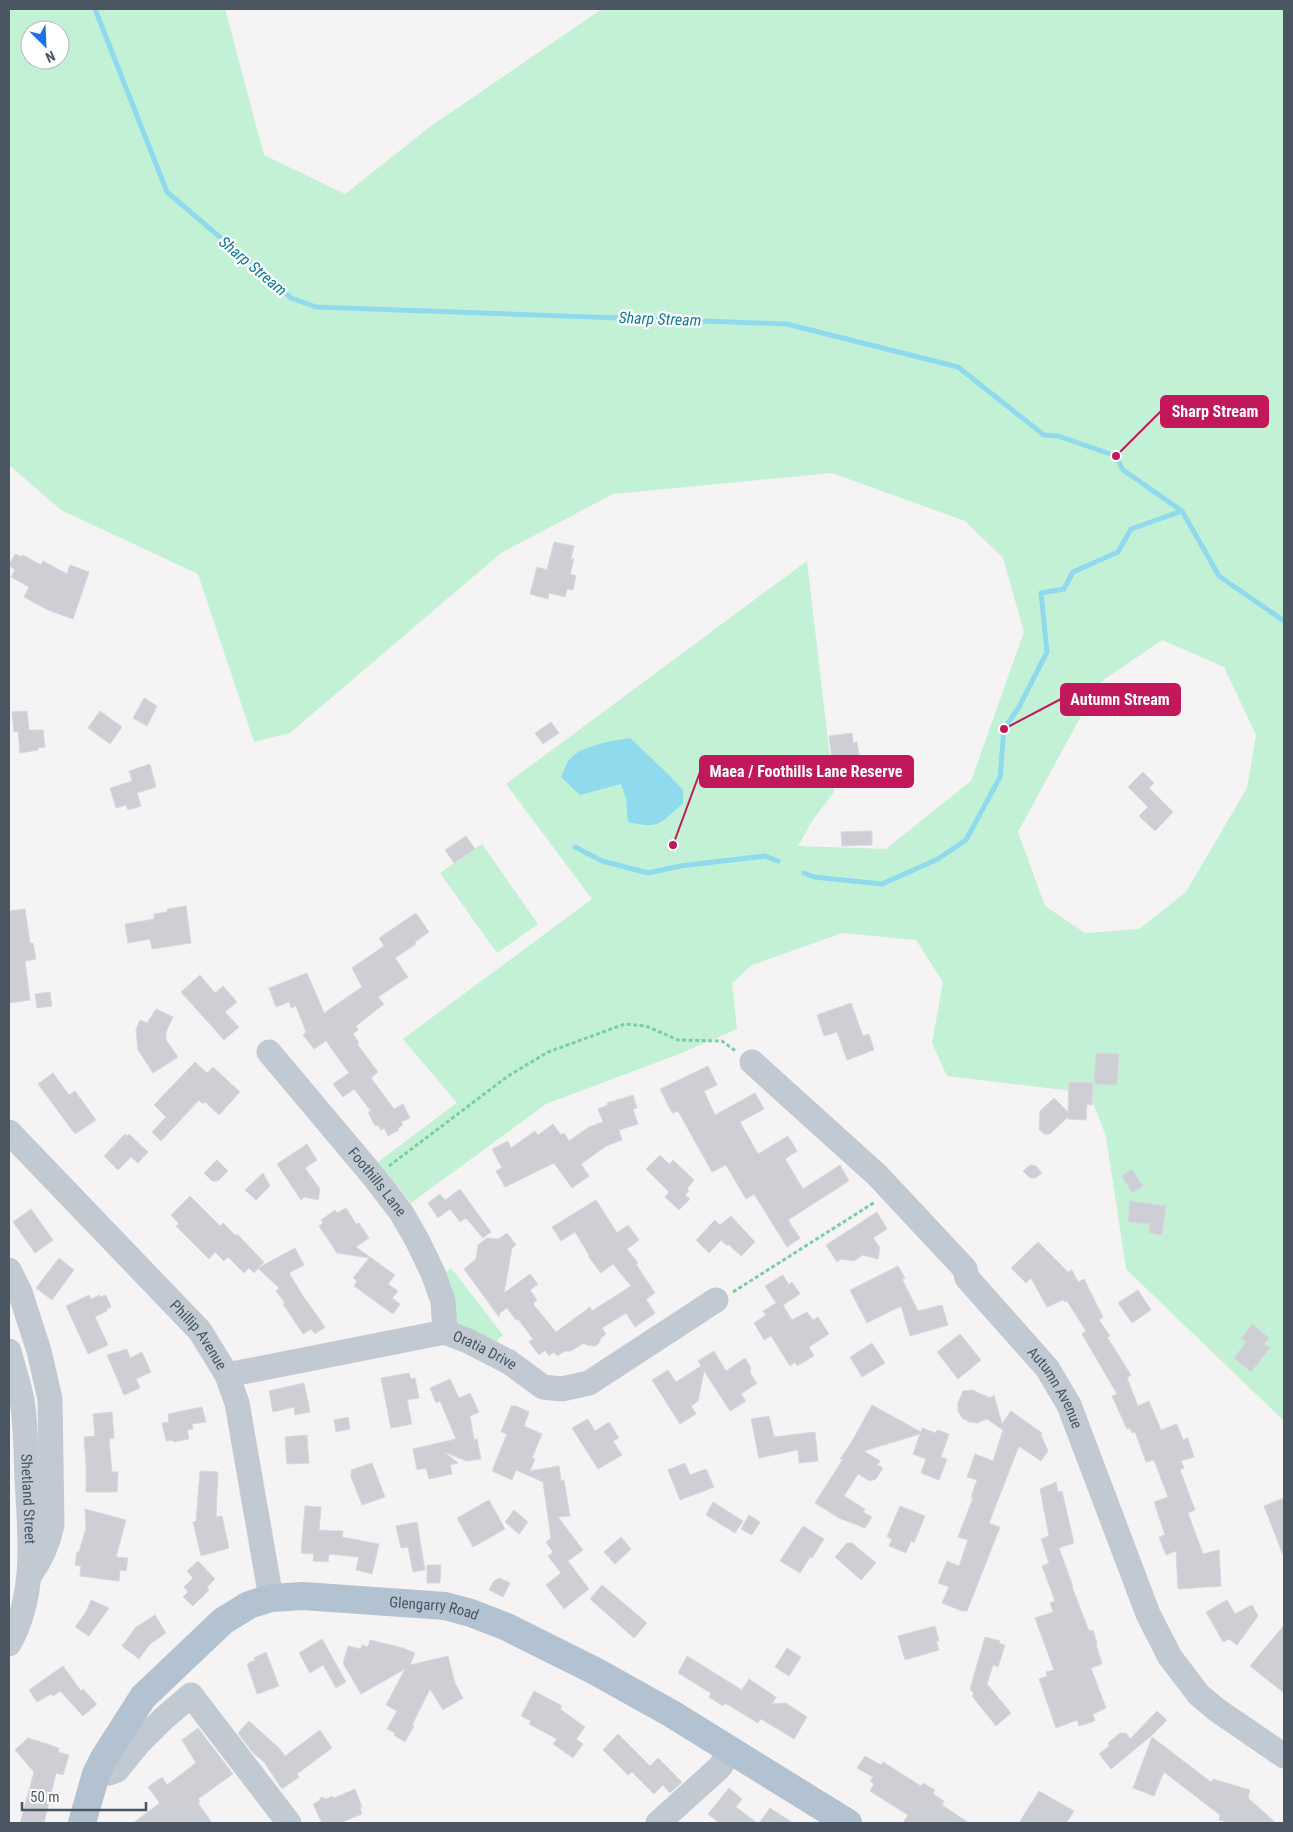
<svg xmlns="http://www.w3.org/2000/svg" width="1293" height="1832" font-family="'Roboto Condensed',sans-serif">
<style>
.green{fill:#c3f1d5;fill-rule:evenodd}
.water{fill:#90daee}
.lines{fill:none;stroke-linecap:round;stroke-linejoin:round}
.stream{stroke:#90daee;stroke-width:5}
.building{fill:#cdcfd5;stroke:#d7d9de}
.path{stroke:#7ad0a6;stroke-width:3;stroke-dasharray:4 2.5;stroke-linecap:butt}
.minor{stroke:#c1cad2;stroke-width:25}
.major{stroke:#b3c2d1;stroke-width:28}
.labels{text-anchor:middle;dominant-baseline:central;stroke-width:4.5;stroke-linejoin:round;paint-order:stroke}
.street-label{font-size:15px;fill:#4a5661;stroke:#fff}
.water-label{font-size:16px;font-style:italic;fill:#0c7c9b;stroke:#fff}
.leader{fill:none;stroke:#c2185b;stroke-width:2}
.callout-dot{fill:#c2185b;stroke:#fff;stroke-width:2}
.callout{fill:#c2185b;stroke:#c2185b;stroke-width:2}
.callout-label{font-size:16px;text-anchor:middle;font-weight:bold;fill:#fff}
</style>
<rect width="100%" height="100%" fill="#f5f3f3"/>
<path class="green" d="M9 9H225L264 155 345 194 431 126 602 9H1284V1421L1126 1269 1106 1136 1089 1093 947 1076 932 1043 943 982 916 940 842 933 752 965 732 983 737 1029 679 1054 546 1104 411 1203 378 1162 457 1103 403 1039 592 899 506 784 807 561 834 792 812 821 798 846 886 849 971 781 1024 632 1003 558 965 521 832 473 613 494 501 553 290 733 254 742 198 574 61 510 9 465ZM30 30H60V60H30ZM1162 640 1224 667 1256 735 1247 788 1186 892 1139 929 1085 933 1045 906 1018 832 1099 683Z
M482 844 538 924 497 953 440 873Z
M451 1268 503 1335 493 1344 456 1327 444 1274Z"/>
<path class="water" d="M630 738 670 776 683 790V803C660 824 660 829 628 822L626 799 621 784 580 795 561 777C564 772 566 763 570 759 580 746 614 740 630 738Z"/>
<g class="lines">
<path class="stream" d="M95 9 167 192 291 298 316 307 787 324 958 367 1044 435 1058 436 1116 456 1123 470 1182 511 1219 576 1284 621
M575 847 602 861 648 873 680 866 765 856 778 861
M804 873 814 877 882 884 938 859 966 840 1000 777 1004 729 1019 707 1047 652 1041 593 1064 589 1073 572 1118 552 1131 529 1182 511"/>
</g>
<path class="building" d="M554 542 574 546 571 559H574L570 574 576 576 573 590 567 589 565 597 549 593 548 599 530 594 537 567 547 570Z
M15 554 22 557 23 555 41 565 43 561 67 574 70 565 89 572 73 619 48 610 24 597 29 587 11 577 15 570 9 565Z
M144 698 157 706 147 726 133 718Z
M27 711 29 730H43L45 747 38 748V750L20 753 18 731 14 732 12 712Z
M100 711 122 727 110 744 88 728Z
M551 722 559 733 543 744 535 733Z
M852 733 853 743 857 742 860 760 852 761 854 779 835 782 829 736Z
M150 764 156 787 137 793 141 806 128 810 126 805 116 808 110 788 132 781 129 771Z
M1143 772 1154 783 1149 788 1173 812 1155 831 1139 816 1148 807 1128 787Z
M872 831V845L842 846 841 832Z
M466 836 475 849 454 863 445 850Z
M186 906 191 943 152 949 150 939 128 943 125 924 154 919V914L167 912V909Z
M25 909 30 943H33L36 959 25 961 30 1000 9 1003V911Z
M416 913 429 932 415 942 416 944 395 958 408 977 378 997 384 1004 356 1026 358 1030 353 1034 359 1043 357 1044 378 1072 371 1078 394 1109 403 1104 410 1118 401 1122 403 1125 398 1128 399 1130 388 1136 384 1128 381 1130 378 1125 375 1126 368 1112 371 1111 354 1089 343 1097 333 1084 349 1073 326 1041 314 1049 303 1035 306 1032 296 1006 291 1008 289 1002 276 1007 269 988 307 973 324 1013 362 987 352 968 384 946 379 938Z
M200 975 215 993 223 986 237 1002 225 1012 239 1027 224 1040 181 992Z
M50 992 52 1006 37 1008 35 994Z
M851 1003 863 1036 869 1034 874 1050 847 1060 837 1032 824 1036 817 1015Z
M156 1009 173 1017 166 1032V1040L178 1057 153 1073 138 1050 136 1029 140 1020 147 1023Z
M1096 1053 1119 1054 1117 1085 1094 1084Z
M195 1062 207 1073 213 1067 240 1092 219 1115 205 1102 203 1104 199 1100 161 1141 152 1132 166 1117 154 1105Z
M708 1066 717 1085 704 1091 715 1115 755 1093 764 1109 740 1122 758 1154 788 1136 797 1151 785 1159 803 1189 840 1165 849 1181 788 1220 800 1238 787 1247 754 1194 746 1199 726 1165 712 1172 678 1111 672 1113 660 1089Z
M53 1073 69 1095 75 1091 96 1120 75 1134 38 1084Z
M1069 1082 1093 1083 1092 1105 1087 1104 1086 1120 1068 1119V1117L1050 1134H1044L1039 1129 1040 1111 1054 1098 1068 1112Z
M633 1095 637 1108 633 1109 638 1124 619 1130 622 1140 606 1146 581 1164 589 1176 572 1188 554 1163 505 1187 496 1171 502 1168 492 1149 508 1141 511 1148 535 1131 538 1135 553 1124 561 1135 564 1133 569 1141 589 1127 603 1122 598 1109 608 1105 607 1103Z
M125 1134 127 1136 129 1134 148 1152 138 1163 131 1157 118 1170 104 1156Z
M307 1144 317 1160 305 1168 320 1189 318 1200 304 1197 301 1200 277 1164Z
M660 1155 669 1164 673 1160 694 1180 687 1189 689 1191 685 1195 690 1199 679 1210 665 1197 669 1192 646 1169Z
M217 1160 228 1171 218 1181H212L204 1173Z
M1030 1165 1036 1166 1042 1173 1035 1178H1030L1023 1171Z
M1132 1169 1143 1186 1132 1193 1122 1176Z
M263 1173 270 1186 256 1200 245 1190Z
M460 1189 491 1232 483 1238 466 1218 460 1222 450 1209 438 1218 428 1203 440 1194 445 1200Z
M190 1196 220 1226 223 1223 236 1236 237 1234 264 1262 254 1273 249 1268 244 1273 228 1257 224 1261 215 1252 209 1259 176 1226 179 1224 171 1215Z
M596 1200 617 1233 628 1225 639 1240 627 1249 638 1263 636 1264 655 1293 646 1299 655 1313 635 1327 626 1313 602 1328 606 1334 601 1338 599 1343 595 1346 586 1345 584 1343 571 1351H565L557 1356 554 1352 549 1356 545 1350 539 1355 529 1342 533 1339 518 1319 516 1320 507 1308 500 1313 499 1317 464 1269 476 1259 478 1245 487 1238 498 1239 507 1233 516 1245 512 1248 504 1293 530 1274 538 1284 530 1290 537 1300 533 1304 556 1332 590 1307 592 1311 631 1286 613 1264 601 1273 588 1256 589 1255 575 1232 561 1241 552 1227Z
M1130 1201 1166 1206 1162 1235 1149 1233 1150 1224 1128 1222Z
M346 1208 356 1224 359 1223 369 1238 356 1247 395 1275 388 1284 398 1291 392 1298 400 1304 393 1314 354 1286 357 1281 353 1278 369 1258 337 1253 319 1226 323 1223 321 1220 335 1210 337 1213Z
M31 1209 53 1240 35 1253 13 1222Z
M877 1212 887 1229 873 1238 880 1248 878 1259 863 1255 854 1261 841 1259 837 1262 826 1245Z
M731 1216 755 1242 741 1256 728 1244 727 1246 721 1240 709 1253 696 1240 715 1220 720 1225Z
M1038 1242 1068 1272 1072 1270 1078 1282 1084 1279 1103 1317 1099 1320 1110 1336 1107 1337 1131 1375 1127 1378 1138 1406 1149 1401 1161 1430 1177 1424 1183 1440 1188 1438 1194 1457 1181 1461 1184 1468 1180 1470 1195 1510 1188 1513 1203 1554 1219 1550 1221 1586 1178 1589 1176 1551 1166 1555 1159 1537 1165 1535 1154 1502 1168 1497 1154 1460 1146 1462 1135 1432 1132 1433 1130 1428 1127 1429 1112 1396 1117 1394 1082 1334 1086 1331 1067 1301 1065 1302 1063 1300 1047 1307 1031 1278 1026 1283 1011 1268Z
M295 1248 304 1265 289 1273 303 1296 325 1327 315 1334 311 1329 303 1334 283 1304 285 1303 276 1291 279 1288 258 1268Z
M59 1258 74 1270 52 1300 36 1288Z
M898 1266 905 1278 902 1279 918 1311 942 1305 948 1325 910 1336 901 1306 867 1323 850 1290Z
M783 1275 789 1285 792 1282 800 1294 783 1305 792 1320 807 1312 813 1320 818 1317 829 1334 809 1347 814 1356 797 1366 795 1362 790 1366 771 1336 764 1340 754 1323 766 1315 763 1311 776 1303 765 1286Z
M1138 1290 1151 1310 1132 1323 1118 1303Z
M89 1295 91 1299 100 1295V1297L106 1295 111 1307 106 1309 107 1311 95 1317 108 1345 88 1354 66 1306Z
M1252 1324 1269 1338 1264 1344 1270 1348 1251 1372 1234 1358 1246 1342 1241 1338Z
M960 1334 981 1360 958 1379 937 1352Z
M872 1343 885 1363 862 1377 850 1357Z
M127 1349 130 1358 142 1352 151 1372 136 1379 140 1388 124 1395 107 1355Z
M714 1351 726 1371 745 1358 751 1368 750 1373 757 1383 741 1394 746 1401 730 1411 704 1371 698 1401 691 1406 696 1414 680 1424 652 1380 668 1370 676 1382 701 1366 698 1361Z
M409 1373 411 1379 415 1378 419 1398 407 1400 412 1424 391 1428 381 1378Z
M450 1379 459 1398 470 1393 479 1412 470 1416 474 1439H477L481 1459 467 1461 444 1452 458 1463 450 1465 452 1474 429 1479 426 1468 417 1470 413 1449 456 1439 440 1401 436 1403 430 1388Z
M304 1383 310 1412 295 1415 294 1407 273 1412 269 1391Z
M972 1390 990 1398 994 1395 1002 1424 1011 1411 1042 1433 1041 1435 1048 1451 1041 1461 1019 1446 989 1523 1000 1527 967 1611H962L942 1603 949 1587 938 1583 947 1561 959 1566 968 1540 958 1537 973 1498 971 1497 977 1480 967 1477 975 1454 993 1461 1003 1430 987 1419 977 1423 969 1422 962 1418 958 1411V1403L963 1391Z
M872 1405 921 1432 922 1428 936 1433 937 1430 949 1434 941 1457 947 1459 939 1480 921 1473 926 1459 913 1454 920 1434 864 1451 880 1461 877 1465 883 1468 876 1479 870 1481 858 1474 844 1496 865 1509 863 1512 872 1517 865 1528 839 1518 815 1503 843 1459H840L851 1443Z
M511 1406H516L529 1412 524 1426 542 1434 532 1458 535 1459 530 1471 559 1466 561 1481 564 1480 570 1516 558 1517 583 1550 568 1561 589 1589 564 1609 546 1585 561 1573 548 1556 553 1552 546 1542 551 1538 543 1482 516 1470 512 1480 492 1471 507 1434 501 1432Z
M202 1407 206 1422 192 1424 193 1429 187 1430 189 1439 173 1442V1440L166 1441 162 1423 169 1422 168 1414Z
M112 1412 114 1438 109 1439 112 1472H118L117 1492H86V1466L84 1437 95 1436 93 1414Z
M769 1416 774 1437 815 1432 818 1461 799 1463 798 1450 759 1458 751 1419Z
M348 1417 350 1429 336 1432 334 1420Z
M588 1419 595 1431 609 1422 619 1438 613 1441 622 1455 598 1469 572 1428Z
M307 1435 309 1463 287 1464 285 1437Z
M372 1463 385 1497 362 1505 350 1474H352L351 1470Z
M685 1463 690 1475 706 1469 714 1487 680 1500 668 1470Z
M200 1471 218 1472 216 1517 222 1516 229 1548 201 1556 193 1522 196 1521Z
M1056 1482 1058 1492 1062 1491 1074 1543 1059 1548 1073 1587H1072L1089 1631 1093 1630 1097 1643 1096 1644 1102 1664 1091 1668 1106 1708 1093 1714 1095 1721 1079 1726 1077 1720 1056 1728 1039 1679 1047 1676 1046 1672 1054 1670 1035 1618 1053 1612 1050 1603 1055 1601 1042 1566 1049 1563 1041 1539 1049 1536 1040 1489Z
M1284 1498V1555H1283L1264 1506Z
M489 1500 505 1529 473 1547 457 1518Z
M713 1502 743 1521 735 1533 706 1515Z
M305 1506 321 1507 319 1530 343 1531 342 1537 379 1544 372 1574 356 1570 359 1557 329 1554 328 1562 313 1561 314 1554 301 1553Z
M900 1506 925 1516 914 1543 911 1541 906 1553 889 1546 892 1539 887 1537Z
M85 1509 126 1520 116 1557 128 1558 126 1571 120 1570 119 1581 80 1576 81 1566 75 1565 77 1552H79L86 1528Z
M514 1510 528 1522 519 1534 505 1522Z
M749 1515 760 1522 752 1535 741 1529Z
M417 1522 425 1570 413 1572 408 1547 401 1548 396 1526Z
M803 1526 824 1539 812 1558 810 1557 800 1573 780 1561Z
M621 1537 631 1549 615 1564 604 1552Z
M847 1543H852L876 1563 861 1580 835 1557Z
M198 1561 215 1579 207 1587 209 1590 193 1606 183 1597 188 1592 184 1587 193 1578 187 1571Z
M427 1565H441L440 1583H427Z
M499 1578 510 1583 503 1597 489 1590 493 1582Z
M602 1585 647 1623 634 1638 590 1599Z
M91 1600 109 1608 89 1636 75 1627 86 1612Z
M1227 1600 1235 1614 1252 1605 1258 1616 1237 1645 1229 1639 1223 1642 1206 1612Z
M155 1615 166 1633 150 1644 139 1659 122 1646 136 1627Z
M1284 1625V1693L1250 1666Z
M935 1626 939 1641H936L939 1650 905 1660 898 1636Z
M985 1637 1000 1641 999 1643 1005 1645 998 1667 993 1665 987 1684 1011 1713 996 1726 972 1696 974 1694 970 1689Z
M322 1639 346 1682 336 1688 323 1665 310 1673 299 1653Z
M370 1640 403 1648 415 1653 410 1665 448 1656 455 1683 463 1698 443 1710 430 1689 412 1725 414 1726 405 1742 394 1735 395 1733 387 1729 397 1711 386 1705 405 1669 361 1694 343 1663 348 1646 361 1649 362 1645 368 1647Z
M787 1648 801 1657 789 1676 775 1667Z
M266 1652 279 1686 257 1694 247 1664 255 1660 254 1658Z
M687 1656 742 1690 749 1679 776 1697 772 1704 786 1703 807 1717 794 1739 761 1719 758 1723 725 1703 723 1706 709 1697 711 1693 678 1673Z
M63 1666 81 1691 83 1689 97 1704 83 1716 60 1691 53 1696 51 1694 37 1702 29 1690Z
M534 1691 562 1706 560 1709 585 1727 576 1739 583 1744 573 1758 553 1744 557 1739 529 1724 531 1721 521 1716Z
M1157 1711 1167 1720 1151 1736 1111 1769 1099 1754 1109 1746 1108 1743 1120 1733H1126L1130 1739Z
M249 1721 279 1748 285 1756 320 1730 332 1748 297 1774 299 1777 282 1789 264 1762 253 1753 238 1733Z
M198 1728 233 1774 198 1799 200 1802 198 1803 212 1823H133L160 1803 148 1787 162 1777 167 1785 196 1763 182 1740Z
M618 1734 650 1766 658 1758 682 1782 670 1793 663 1785 654 1794 632 1772 628 1775 603 1750Z
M1152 1737 1211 1782 1213 1779 1250 1790 1248 1798 1276 1823H1230L1219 1820 1220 1815 1164 1772 1154 1796 1133 1788Z
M28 1738 59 1748 58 1752 69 1755 63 1775 56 1773 44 1823H20L34 1772 15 1750Z
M865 1756 881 1765 883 1762 921 1786 923 1783 935 1790 933 1794 944 1801 942 1805 969 1823H903L908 1815 870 1791 874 1784 870 1781 873 1777 857 1768Z
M729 1788 742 1799 736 1807 757 1823H719L708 1814Z
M355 1789 362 1807 360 1808 362 1814 340 1823H322L313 1804 319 1801 321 1797 326 1799 332 1796 334 1798Z
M1039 1791 1074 1811 1066 1823H1019Z
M770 1808 793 1823H759Z"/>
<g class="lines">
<path class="path" d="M389 1166 508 1076 548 1052 625 1024 646 1026 678 1040 722 1041 737 1052
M733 1292 875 1202"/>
<g class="minor">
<path id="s1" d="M269 1052 374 1177 401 1212 417 1240 433 1273 443 1301 445 1332"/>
<path id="s2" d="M752 1062 877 1175 965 1269 967 1278 1047 1368 1069 1405 1148 1614 1170 1657 1199 1695 1217 1710 1284 1756"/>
<path id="s3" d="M9 1132 200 1331 227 1375 237 1403 271 1598"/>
<path d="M9 1270 20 1292 39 1351 50 1399 52 1525C48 1545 41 1560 29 1576"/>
<path id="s4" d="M9 1351C13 1369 21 1388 23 1407 26 1431 26 1455 27 1479 30 1535 37 1594 9 1644"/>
<path id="s5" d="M227 1375 445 1332 468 1341 509 1362 543 1387 562 1389 589 1383 716 1300"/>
<path d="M96 1774 109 1773 117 1770 138 1744 163 1719 191 1695 289 1823"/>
<path d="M658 1823 720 1767 730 1750"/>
</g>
<path class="major" id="s6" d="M82 1823 96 1774 104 1758 143 1697 223 1621 249 1605 271 1598 303 1596 445 1606 471 1613 507 1627 595 1671 672 1714 848 1823"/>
</g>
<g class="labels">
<g class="street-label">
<text stroke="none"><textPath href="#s1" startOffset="169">Foothills Lane</textPath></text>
<text stroke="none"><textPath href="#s3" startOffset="278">Phillip Avenue</textPath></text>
<text stroke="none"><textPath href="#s5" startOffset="266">Oratia Drive</textPath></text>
<text stroke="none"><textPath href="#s2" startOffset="448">Autumn Avenue</textPath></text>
<text stroke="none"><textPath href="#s4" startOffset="150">Shetland Street</textPath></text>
<text stroke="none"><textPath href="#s6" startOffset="469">Glengarry Road</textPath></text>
</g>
<g class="water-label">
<text transform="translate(253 266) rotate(40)">Sharp Stream</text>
<text transform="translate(660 319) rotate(2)">Sharp Stream</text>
</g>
</g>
<path class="leader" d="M1116 456L1161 411M1004 729L1061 699M673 845L700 772"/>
<g class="callout-dot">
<circle cx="1116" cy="456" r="5"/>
<circle cx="1004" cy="729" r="5"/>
<circle cx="673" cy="845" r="5"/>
</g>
<g class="callout">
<rect x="1161" y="396" width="107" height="31" rx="5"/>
<rect x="1061" y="684" width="119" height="31" rx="5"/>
<rect x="700" y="756" width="213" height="31" rx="5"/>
</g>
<g class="callout-label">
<text x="1215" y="417">Sharp Stream</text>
<text x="1120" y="705">Autumn Stream</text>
<text x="806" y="777">Maea / Foothills Lane Reserve</text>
</g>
<rect width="1293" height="1832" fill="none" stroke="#4a5661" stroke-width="20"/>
<g transform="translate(45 45) rotate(156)"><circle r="24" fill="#ffffff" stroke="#b7bbc0"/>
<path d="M0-4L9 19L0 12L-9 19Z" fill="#1a73e8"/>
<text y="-8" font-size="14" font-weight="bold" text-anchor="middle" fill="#4a5661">N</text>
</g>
<path d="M22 1802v8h124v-8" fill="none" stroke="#4a5661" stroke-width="2.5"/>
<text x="30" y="1802" font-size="15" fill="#4a5661" stroke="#ffffff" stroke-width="4" paint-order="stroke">50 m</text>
</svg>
